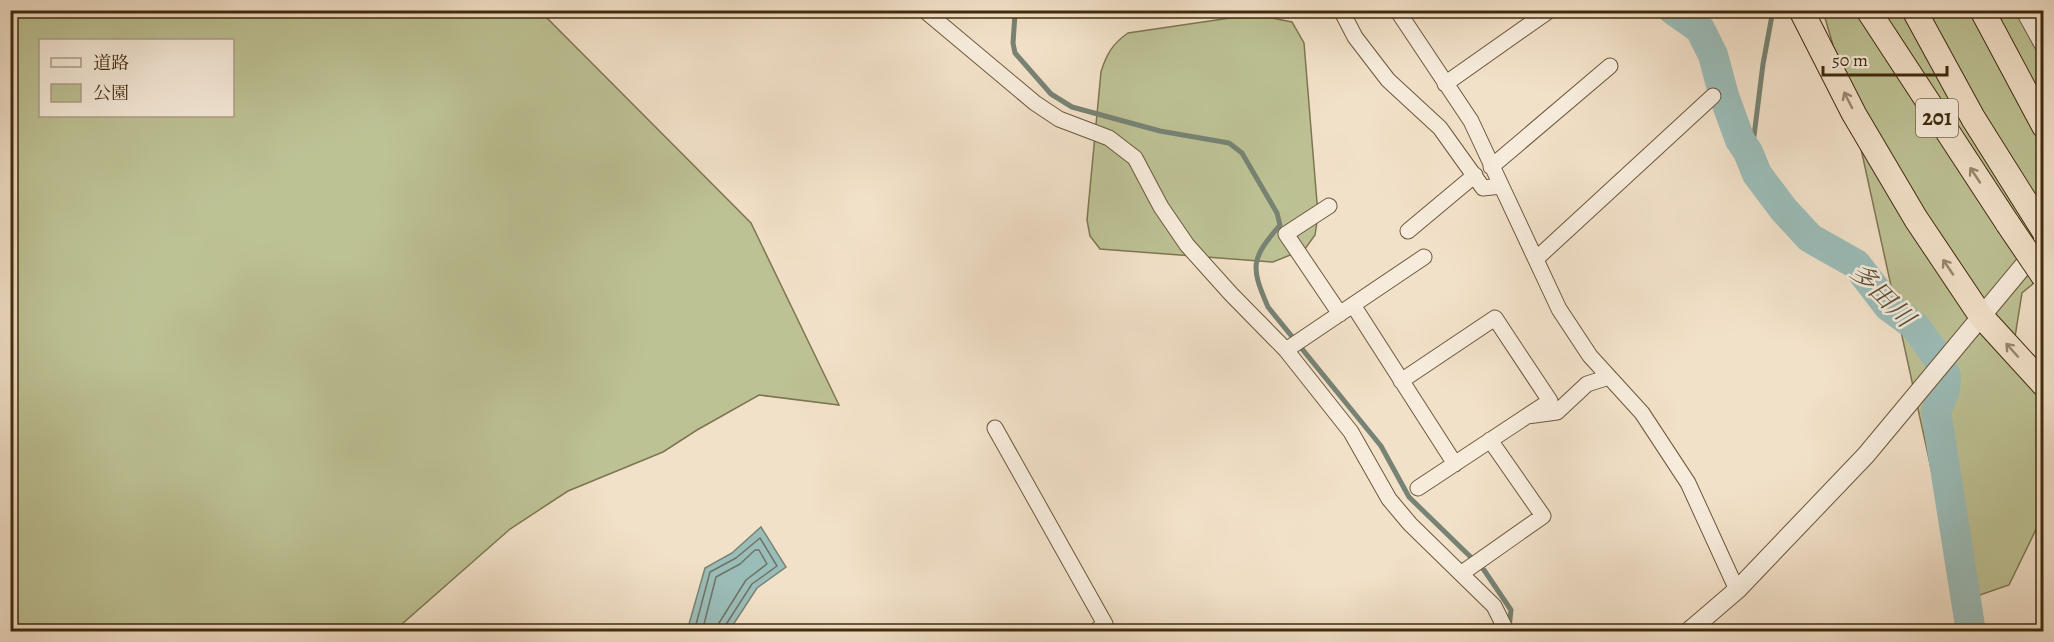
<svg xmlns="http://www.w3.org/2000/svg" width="2054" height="642" font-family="Alegreya,'Noto Serif JP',serif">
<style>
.green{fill:#bdc295;stroke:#7e7651;stroke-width:1.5;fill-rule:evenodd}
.water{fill:#9bbdb9;stroke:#778374;stroke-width:1.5}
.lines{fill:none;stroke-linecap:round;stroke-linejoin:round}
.shore{stroke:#6e7463;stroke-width:1.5}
.stream{stroke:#778374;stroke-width:5}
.river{stroke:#9bbdb9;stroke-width:30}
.minor-casing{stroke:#6c583c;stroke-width:17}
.tertiary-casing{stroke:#6c583c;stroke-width:20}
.trunk-casing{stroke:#402b0d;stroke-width:26}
.minor{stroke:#f7ecdc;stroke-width:15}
.tertiary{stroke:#f7ecdc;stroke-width:18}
.trunk{stroke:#f2e1c9;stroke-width:24}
.trunk-bridge-casing{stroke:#402b0d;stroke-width:26;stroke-linecap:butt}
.trunk-bridge{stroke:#f2e1c9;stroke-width:24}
.oneway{stroke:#99866b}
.labels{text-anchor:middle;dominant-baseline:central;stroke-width:5;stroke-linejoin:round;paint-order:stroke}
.shield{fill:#f7ecdc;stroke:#77654b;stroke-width:1.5}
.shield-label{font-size:22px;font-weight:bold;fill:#402b0d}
.water-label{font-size:26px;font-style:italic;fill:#575038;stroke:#f7ecdc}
</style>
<rect width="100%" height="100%" fill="#f2e1c9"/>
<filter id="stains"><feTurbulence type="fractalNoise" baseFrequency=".00333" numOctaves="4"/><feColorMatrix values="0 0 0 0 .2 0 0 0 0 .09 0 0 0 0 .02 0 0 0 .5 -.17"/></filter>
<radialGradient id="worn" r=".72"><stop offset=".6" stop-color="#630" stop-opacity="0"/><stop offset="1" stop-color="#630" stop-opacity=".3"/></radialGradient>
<path class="green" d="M10 11H540L751 223 839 405 759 395 697 430 663 452 568 491 510 529 394 631H11ZM40 40H232V116H40Z
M1823 11H2043V277H2041L2022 293 2015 337 2043 411V515L2009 585 1980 595 1970 591 1945 532 1854 117Z
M1230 18H1272L1292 22 1304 43 1318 215 1315 235 1305 249 1273 262 1100 249 1090 236 1087 220 1101 72C1106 55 1113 43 1128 33Z"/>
<path class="water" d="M761 527 786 567 757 588 729 631H687L705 568 732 553Z"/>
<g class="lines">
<path class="shore" d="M694 632 710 572 736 558 760 538 777 566 752 584 725 626 724 632
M702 632 716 577 740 564 755 550H759L767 564 746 580 719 623 717 632"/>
<path class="stream" d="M1011 10 1015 14 1013 43 1015 53 1051 94 1072 107 1160 131 1229 143 1242 153 1277 213 1280 225C1251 259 1250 266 1268 307L1381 446 1409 497 1484 570 1511 610 1509 628
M1748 152 1754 136 1763 64 1773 10"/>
<path class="river" d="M1673 10 1700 29 1713 55 1724 96 1740 140 1748 152 1757 174 1784 210 1810 238 1856 264 1889 307 1915 326 1937 357 1946 376 1945 390 1936 411 1971 632"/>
<g class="minor-casing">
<path id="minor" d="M924 10 1035 103 1059 119 1109 138 1135 158 1161 207 1187 245 1231 294 1286 350 1351 432 1389 499 1410 524 1494 606 1507 632
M1341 10 1355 37 1388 80 1440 128 1483 188 1501 186
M1397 10 1471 121 1559 309 1590 356 1642 413 1688 483 1737 590
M2023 10 2044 48
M1445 84 1550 10
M1491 167 1610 66
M1329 206 1286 234 1340 314
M1408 231 1475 175
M1536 259 1713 96
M1353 305 1455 464
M1286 350 1424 257
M1401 381 1495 318 1550 401 1527 416
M995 428 1105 624 1094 632
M1418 488 1527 416 1557 412 1587 384 1609 377
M1462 573 1543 516 1490 440"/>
</g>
<g class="tertiary-casing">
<path id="tertiary" d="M1688 632 1737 590 1866 455 2044 241"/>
</g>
<g class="trunk-casing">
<path id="trunk" d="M1801 10 1854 114 1916 219 1981 316 2044 385
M1868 10 2008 224
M1914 10 1973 118 2044 231
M1982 10 2044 126"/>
</g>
<use href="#minor" class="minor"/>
<use href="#tertiary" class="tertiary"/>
<use href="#trunk" class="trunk"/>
<g class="trunk-bridge-casing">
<path id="trunk-bridge" d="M2008 224 2044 277"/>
</g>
<use href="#trunk-bridge" class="trunk-bridge"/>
</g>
<defs><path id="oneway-shaft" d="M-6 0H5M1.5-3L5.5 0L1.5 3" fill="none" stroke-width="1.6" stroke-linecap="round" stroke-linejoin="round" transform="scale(1.5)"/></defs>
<g class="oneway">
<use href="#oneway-shaft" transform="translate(1848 100) rotate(-117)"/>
<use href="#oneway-shaft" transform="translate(1975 175) rotate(-124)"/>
<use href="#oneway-shaft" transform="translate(1948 267) rotate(-124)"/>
<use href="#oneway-shaft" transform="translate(2012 350) rotate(-132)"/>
</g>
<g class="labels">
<rect class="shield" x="1916" y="99" width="42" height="38" rx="4.5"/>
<g class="shield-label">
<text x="1937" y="118">201</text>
</g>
<g class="water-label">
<text transform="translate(1882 295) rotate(45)">多田川</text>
</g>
</g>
<rect width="2054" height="642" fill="none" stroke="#f2e1c9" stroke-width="36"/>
<rect x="12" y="12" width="2030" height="618" fill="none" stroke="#402b0d" stroke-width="3"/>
<rect x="18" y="18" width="2018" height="606" fill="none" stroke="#402b0d" stroke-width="1.5"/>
<rect x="39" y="39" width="195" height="78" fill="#f7ecdc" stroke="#ae9f89" stroke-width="1.5"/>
<rect x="51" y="58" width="30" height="9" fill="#f7ecdc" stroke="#ae9f89" stroke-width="1.5"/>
<text x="93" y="69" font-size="18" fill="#402b0d">道路</text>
<rect x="51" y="84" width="30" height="18" fill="#bdc295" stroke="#ae9f89" stroke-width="1.5"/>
<text x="93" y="99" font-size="18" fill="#402b0d">公園</text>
<path d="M1823 66v9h124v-9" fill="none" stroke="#402b0d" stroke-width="3"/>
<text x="1832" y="66" font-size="18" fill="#402b0d" stroke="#f7ecdc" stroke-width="4.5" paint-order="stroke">50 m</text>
<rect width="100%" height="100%" filter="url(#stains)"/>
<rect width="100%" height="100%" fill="url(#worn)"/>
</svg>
